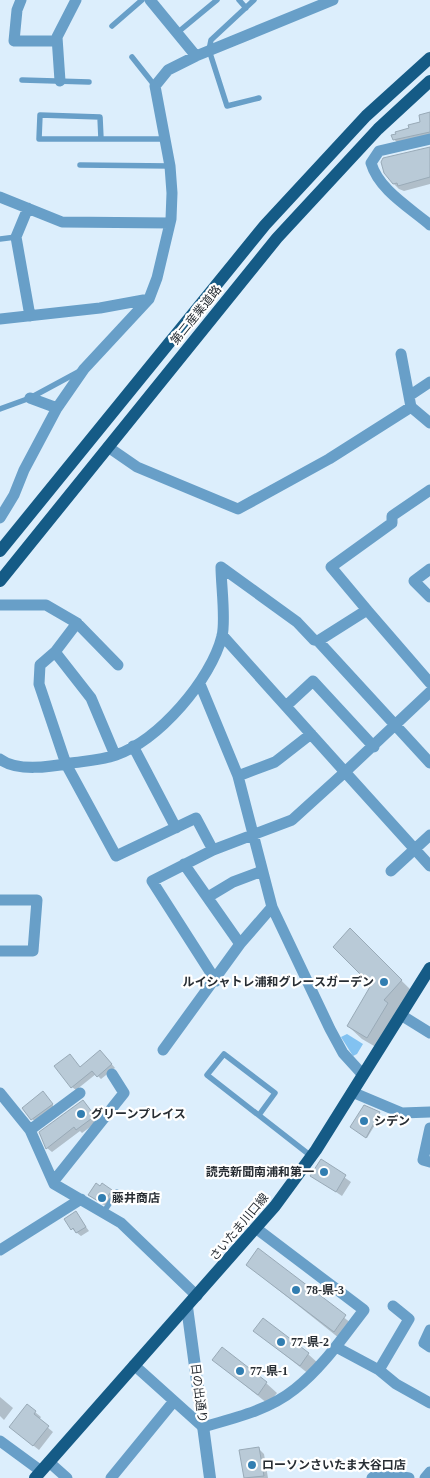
<svg xmlns="http://www.w3.org/2000/svg" width="430" height="1478" font-family="'Times New Roman','Noto Sans JP',serif">
<style>
.green{fill:#82c2f1}
.shadow{fill:#0003}
.building{fill:#b9cad7;stroke:#99aab7}
.lines{fill:none;stroke-linecap:round;stroke-linejoin:round}
.service{stroke:#689fc8;stroke-width:5.5}
.minor{stroke:#689fc8;stroke-width:11}
.tertiary{stroke:#689fc8;stroke-width:12}
.primary{stroke:#155b86;stroke-width:12}
.poi-dot{fill:#327eb1;stroke:#fff;stroke-width:2}
.labels{text-anchor:middle;dominant-baseline:central;stroke-width:4.5;stroke-linejoin:round;paint-order:stroke}
.street-label{font-size:12px;fill:#272d33;stroke:#fff}
.poi-label{font-size:12px;font-weight:bold;fill:#272d33;stroke:#fff;text-anchor:start}
</style>
<rect width="100%" height="100%" fill="#dceefc"/>
<path class="green" d="M347 1034 363 1044 357 1054 353 1056 341 1037Z"/>
<path class="shadow" d="M430 114V138L399 145 394 139 422 123Z
M430 148V184L404 191 399 189 393 183Z
M350 930 415 994 381 1050 362 1039 348 1026 372 985Z
M104 1055 115 1068 101 1079 96 1074 76 1090 72 1087 81 1068Z
M46 1097 55 1108 36 1122 32 1119Z
M87 1106 98 1121 82 1133 80 1131 52 1152 47 1148Z
M364 1107 381 1115 367 1138 353 1128Z
M321 1161 351 1182 342 1196 312 1176Z
M102 1185 115 1195 107 1207 89 1195Z
M76 1213 89 1231 81 1236 72 1229Z
M258 1250 356 1327 344 1342 247 1265Z
M255 1331 308 1354 319 1364 310 1375Z
M214 1360 266 1383 277 1393 268 1404Z
M0 1397 13 1408 4 1420 0 1416Z
M35 1412 41 1417 39 1420 53 1432 39 1450 16 1432Z
M258 1448 264 1454 268 1478H245L241 1451Z"/>
<path class="building" d="M430 112V132L393 140 391 135 396 134 395 132 409 128 408 125 420 122 419 115Z
M430 147V177L398 186 397 183 393 184 384 173 381 162 383 158Z
M350 928 402 980 384 1000 388 1003 367 1038 347 1026 371 985 333 947Z
M100 1050 112 1064 97 1077 92 1071 71 1088 54 1066 70 1054 80 1067Z
M43 1091 53 1104 31 1120 22 1108Z
M83 1100 95 1116 76 1130 74 1127 46 1149 39 1132Z
M364 1105 380 1112 366 1138 350 1127Z
M321 1159 346 1175 336 1192 310 1176Z
M96 1183 100 1186 102 1183 112 1190 103 1204 88 1195Z
M76 1211 86 1227 76 1233 73 1228 71 1230 64 1219Z
M258 1248 346 1315 334 1332 246 1265Z
M263 1318 309 1353 300 1366 253 1331Z
M222 1347 267 1382 258 1395 212 1360Z
M27 1404 36 1411 34 1414 49 1426 33 1446 9 1427Z
M259 1447 264 1476 244 1478 239 1450Z"/>
<g class="lines">
<path class="service" d="M239 0 246 8
M254 0 211 40 209 50 227 106 259 98
M112 26 142 0
M177 33 217 0
M132 57 155 86
M22 80 89 82
M101 139 100 117 40 115 39 139H165
M80 165 170 166
M0 239 16 237
M0 409 30 398 80 371
M259 1115 275 1093 224 1054 207 1075 311 1156
M103 1213 117 1192"/>
<path class="minor" d="M21 0 17 10 14 41H57
M150 0 196 56
M60 81 57 37 76 0
M430 139 379 151 371 163C379 190 409 207 430 225
M0 197 62 222 170 223
M28 208 16 237 30 316
M0 319 100 308 149 299
M401 354 411 407 430 423
M409 396 430 382
M57 408 84 369 149 299 157 278 171 219 172 193 170 166 155 86 168 70 196 56 333 0
M108 447 137 467 238 509 329 459 411 407
M0 518 14 495 24 470 57 408 30 398
M221 567 297 622 314 640 318 641 367 610 331 567 392 523V516L430 490
M430 569 414 581 430 597
M0 605H46L77 623 118 665
M367 610 430 683
M77 623 55 652 40 665 39 684 66 764 116 856 196 818 213 850
M318 641 430 763
M55 652 91 698 115 755
M200 684 238 776 272 907 330 1029 343 1053 363 1075
M430 692 345 772 430 866
M286 706 313 681 374 747
M133 746 176 828
M0 759C17 772 50 767 71 763 85 761 102 760 116 755 159 740 211 680 222 636 226 620 221 585 221 567
M238 776 275 762 311 734
M184 864 240 944
M391 871 430 835
M208 897 233 882 262 871
M0 900H37L33 951H0
M216 981 152 881 213 850 292 820 345 772 222 635
M401 1015 430 1033
M163 1050 240 944 272 907
M352 1092 402 1113 430 1112
M0 1093 30 1130 54 1184 121 1223 197 1296
M430 1128 423 1160 430 1162
M30 1130 80 1093
M53 1182 124 1093 112 1074
M0 1250 81 1199
M430 1330 424 1343 430 1347
M336 1347 379 1370 409 1319 393 1306
M134 1365 203 1427C235 1418 269 1410 295 1389 322 1368 343 1337 364 1310L257 1229
M379 1370 396 1384 430 1403
M0 1441 41 1471
M49 1462 67 1478
M111 1478 174 1401
M372 1478 379 1473 409 1478
M425 1478 430 1472"/>
<path class="tertiary" d="M187 1307 210 1478"/>
<path class="primary" d="M0 551 265 225 366 116 430 58
M0 581 277 238 378 129 430 81
M35 1478 275 1206 316 1150 430 968"/>
</g>
<g class="poi-dot">
<circle cx="384" cy="982" r="5"/>
<circle cx="81" cy="1114" r="5"/>
<circle cx="364" cy="1121" r="5"/>
<circle cx="324" cy="1172" r="5"/>
<circle cx="102" cy="1198" r="5"/>
<circle cx="296" cy="1290" r="5"/>
<circle cx="281" cy="1342" r="5"/>
<circle cx="240" cy="1371" r="5"/>
<circle cx="252" cy="1465" r="5"/>
</g>
<g class="labels">
<g class="street-label">
<text transform="translate(196 315) rotate(-51)">第二産業道路</text>
<text transform="translate(239 1227) rotate(-50)">さいたま川口線</text>
<text transform="translate(199 1393) rotate(83)">日の出通り</text>
</g>
<g class="poi-label">
<text x="374" y="982" text-anchor="end">ルイシャトレ浦和グレースガーデン</text>
<text x="91" y="1114">グリーンプレイス</text>
<text x="374" y="1121">シデン</text>
<text x="314" y="1172" text-anchor="end">読売新聞南浦和第一</text>
<text x="112" y="1198">藤井商店</text>
<text x="306" y="1290">78-県-3</text>
<text x="291" y="1342">77-県-2</text>
<text x="250" y="1371">77-県-1</text>
<text x="262" y="1465">ローソンさいたま大谷口店</text>
</g>
</g>
</svg>
